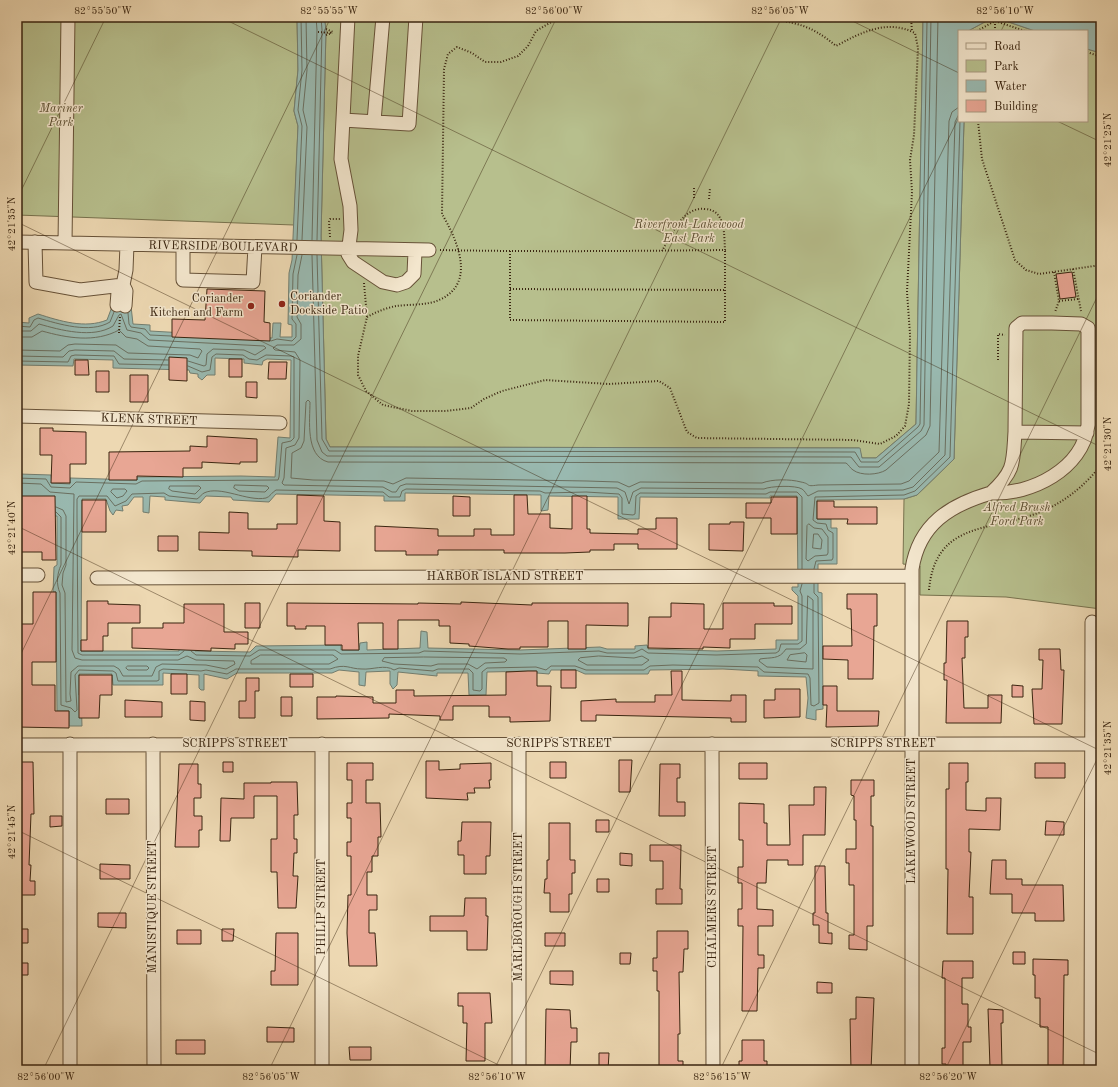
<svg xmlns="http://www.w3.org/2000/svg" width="1118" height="1087" font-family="'Old Standard TT',serif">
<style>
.green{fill:#b7bf8d;stroke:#78724e}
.water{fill:#99b9b0;stroke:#737e70;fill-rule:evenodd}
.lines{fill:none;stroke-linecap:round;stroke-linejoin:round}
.shore{stroke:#6a6f60;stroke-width:1}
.building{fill:#e8a694;stroke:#3a2510}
.minor-casing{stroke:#675238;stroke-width:15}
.path{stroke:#3a2510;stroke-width:2;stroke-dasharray:1 2;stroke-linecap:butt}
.minor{stroke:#f3e6cd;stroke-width:13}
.ticks{fill:none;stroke:#3a2510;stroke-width:1;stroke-opacity:0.45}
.poi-dot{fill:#8f2418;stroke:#f3e6cd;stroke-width:1.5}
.labels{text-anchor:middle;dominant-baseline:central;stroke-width:3;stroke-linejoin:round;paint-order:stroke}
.park-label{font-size:12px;font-style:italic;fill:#594c2f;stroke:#f3e6cd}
.street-label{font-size:12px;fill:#3a2510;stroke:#f3e6cd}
.poi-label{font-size:12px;fill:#3a2510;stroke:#f3e6cd;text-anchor:start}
.neatline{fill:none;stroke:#3a2510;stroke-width:1.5}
.ticks-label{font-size:10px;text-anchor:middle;fill:#3a2510}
</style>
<rect width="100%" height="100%" fill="#edd8b2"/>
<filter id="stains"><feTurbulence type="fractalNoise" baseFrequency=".005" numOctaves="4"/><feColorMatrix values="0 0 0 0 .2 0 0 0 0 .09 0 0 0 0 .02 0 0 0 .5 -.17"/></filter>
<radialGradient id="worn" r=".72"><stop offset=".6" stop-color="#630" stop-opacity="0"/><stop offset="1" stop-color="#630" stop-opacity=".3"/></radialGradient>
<path class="green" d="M17 17H297L298 70 294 111 298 126 294 225 17 215Z
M324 17H918L923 20 916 424 876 458H862L859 448 330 447 326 439 321 236 326 29Z
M994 17 1035 31H968Z
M1087 49 1101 53V609L1006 597 920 595V566L903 564 904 499 917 495 954 459 964 121H1087Z"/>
<path class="water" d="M297 17H324L326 29 321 236 326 439 330 447 860 448 862 458H876L916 424 923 20 918 17H1101V53L1087 49V31H1035L994 17 968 31H959V121H964L954 459 917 495 904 499 817 500V519H831V528H837V564H818V592L822 593 823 709 816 710V720L806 718 808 698 806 677 758 676V671L723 669 650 670 648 674H585L576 670H551L549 674 537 673 536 671 487 672 486 695H469L468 673H437V676L398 672 397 685 393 689 390 684V671L366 672 365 686 359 685V672L339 670 332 673H237L227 679 204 674V690H201L199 688V675L163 673V685H113L112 674H79V695H81L82 726H69V711H57L56 592H53L54 567 57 565V516H17V457H19V474L51 475 52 483 70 484V478L137 480V477L241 476 275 477 278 437 290 438 291 360 267 359 263 361 262 365 244 363V359L215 358V375H207L202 380 198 377V374L190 373 189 370 113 368V360L74 359 73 366 17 365V322L29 323V318L38 314C60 321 85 329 107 320L113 304 131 306 133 324 150 325V331L272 338 273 323H281L280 337H292V325L288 324 289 273 292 260 298 126 294 111 298 70ZM405 493 541 495V511L548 510 549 496 618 497V519H639L640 497 770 498V496H797L798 587H792V590L798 596V640H776V649L717 651 648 649 647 645 635 646V649H607L600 647 520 650 428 648 427 632 421 631 420 648 367 650V642L360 643 359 650H341V645L256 646 250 652 195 651V646H179V651H81L82 499H106L110 511 113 515 116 510 123 511 122 506 128 505 134 497H143V512L149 513 150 496 165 497V500L200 503 206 496 231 497 233 500 269 502 276 494 384 496V501H405Z"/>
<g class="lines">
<path class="shore" d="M938 17 930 426 926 435 886 470C878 475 861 476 853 470 850 468 849 465 846 463L328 462C305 456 310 420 310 402L308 400 306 402 304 441 301 448 292 453 291 478 313 480 384 481 393 484 406 478 587 481 618 482 629 487 640 482 762 483C772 479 790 479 801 482 812 484 804 487 818 485L901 484 909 481 939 452 949 121 952 112 959 107
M297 240 302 126 298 110 302 70 301 17
M302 240 307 127 303 110 307 70 306 17
M312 240 317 30 316 17
M317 240 322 30 321 17
M302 255 298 275 297 317 301 324V339L294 345H277L273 348 275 350 295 352 300 360 299 438 295 445 286 448 284 478 282 483 284 485 383 487 392 492H396L400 486 406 484 617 488 625 492 629 504 633 492 641 488 764 489C770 486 796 485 802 489 805 491 806 494 808 496L818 491 903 490 913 487 945 455 955 122 959 114
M312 255 317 440 322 452 327 456 851 457 859 467H879L921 431 924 425 931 17
M317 255 322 439 329 451 855 452 861 462H878L918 427 920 424 927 21 925 17
M128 313 129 324 131 327 145 329 150 335 171 336
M17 326 30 327 34 320 38 318C59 324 90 334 110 322L114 312
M17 331H31L39 324C60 330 93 339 113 326L119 315 121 314 127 330 141 333 149 340 264 346 266 348 255 355 244 350 213 349 207 354 206 365 204 366 188 361
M17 337H32L42 331C67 338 95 343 119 330L126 337 137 339 148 346 200 349 202 351 198 358 190 355 128 353 116 345 75 344 68 345 60 351 17 350
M271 341 277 339 292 341 296 337V324L292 319 293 274 297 255
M17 356 63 357 69 351 75 350 114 351 124 359 168 360
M17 361 68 362 71 356 75 355 114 356 119 364 168 365
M17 478 46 479 51 487 70 488 76 482 136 484 142 481 278 480 279 477 282 443 291 441 294 438V357L291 356 266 355 257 360 249 359 243 355 216 354 212 357 210 370 202 372 188 366
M17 483 41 484 50 492 74 494 72 650 75 658 82 660H178L187 656 196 660 234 661 235 664 226 669 206 665 162 664 156 667 152 676H123L119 669 114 666H78L71 672 70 694 71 701 66 702 65 593 62 585 63 573 66 565V516L63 510 56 507
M235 485 267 486 269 488 265 492 239 491 234 488Z
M170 486H199L201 488 195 494 172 491 169 489Z
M113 489H125L127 491 123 496 117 498 111 492Z
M56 512 61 517V565C57 574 56 584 60 593L61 705 71 708 75 712 77 710 75 675 79 670 113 671 116 673 118 681H157L159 680V671L163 669 201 671 206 670 227 674 236 669H330C346 663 349 669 362 669 372 670 385 664 394 670L399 668 433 671 438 669H469L473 673V690L480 691 482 689V672L487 668 536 667 546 670 551 666H575L586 670H644L650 666 673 665 758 667 764 672 808 674 810 678 811 705 814 706 819 703 818 597 814 593V584
M809 524 814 528 822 529 828 537V553L827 555 815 556 808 561 806 559 807 526Z
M814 534H818L822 540 821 549 813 548Z
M814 569 816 561 832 560 833 558V533L828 530 826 524 817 523 813 520 815 497 904 495 915 491 950 457 960 121
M808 596 813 600V669L767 667 759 661 760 659C771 657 779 660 786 649H800L806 644Z
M184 651 179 655H82L78 653 77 516V499L79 496H107L115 506 126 501 132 494 164 493 169 496 197 499C200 497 202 494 204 493 220 485 248 502 266 498 270 497 272 492 276 490L383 492 389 497H400L402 491 406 489 540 491 545 493 586 492 619 494 622 498V514L633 515 635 514 636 496 640 493 766 494 770 492H797L802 497V569
M191 651 196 655 250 656 259 650H335L341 654 419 653 424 651 520 654 599 651 607 653H634L642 649 648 653 716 655 776 653 779 651 781 644H798L802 641V596L800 591 802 584
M805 653 807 655 806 662 787 660 790 655Z
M261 655H333L338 659 329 664H251V661Z
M599 656 634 658 642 656 649 660 642 665H587L578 660 580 658Z
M424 657 504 658 507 660 505 662 485 663 477 669 468 664H438L431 666 394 664 382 661 384 658Z
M128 666H147L149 668 147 670H128L126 668Z"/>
</g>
<path class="building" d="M1072 272 1076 297 1060 299 1056 274Z
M207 289 265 291 264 322 270 323V341L172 337V319L205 320Z
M169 357 187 358V381L169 380Z
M229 359H242V377H229Z
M75 360H88L89 375H75Z
M269 362H287L286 379H268Z
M96 371H109V392H96Z
M130 375H148V402H130Z
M246 382H257V398L246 397Z
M40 428H53V431L86 432V464H70V483H51L52 455H40Z
M207 436 257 439V462H240V464L202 462V468H183V477L137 476V480H109V452L190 451V446L207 447Z
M297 495 324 496V521L340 522V551L298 550V557L252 556V551L199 550V532L229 533V512L248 513V529H277V524H297Z
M514 495H527L528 514H550V528L572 529V496H587V529H590V533L638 534V529H656V518H677V549H638V544H614V550H590V552L565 553H504V550H438V555H406V551H375V526L438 529V536H474V529H491V535H514Z
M17 496H55L56 560H42V552H20V515H17Z
M453 496 470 497V516H453Z
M771 497H797V534H771V518H746V503H771Z
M82 500H106V532H82Z
M817 501H834V507H877V524H847L848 519H817Z
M730 522H744L743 551 709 550V524H730Z
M158 536H178V551H158Z
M33 592H56V662H32V685H55V711H69V728L17 727V624H33Z
M847 594H877V626H874L873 679H848V660L823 659V646H852L851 609H847Z
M87 601H108V604L140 605V623H108V636H103V651H81V640H87Z
M461 602 532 605V603H628V626L586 625V649H568V621H548V647H520V649H508L469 646V644L450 643V626H439V620H398V649H383V623H358L359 650H342V645H325V626H306V629H295V626H287V603L418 604V603L461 604Z
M245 603H260V628H245Z
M671 603 704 604V629H723V603H774V606H792V624H755V639H730V648L703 647V649L648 648 649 617H671Z
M184 604H224V632H248V644H235V649L211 648V651L132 648V628H163V623H184Z
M947 621H968V637H965V658H962L964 708H988V695H1002L1001 723H946L947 680H944V663H946Z
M1039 649H1060L1061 670H1064L1062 724H1034L1032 689H1042L1043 660H1039Z
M561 670H576V688H561Z
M528 671H537V686H551L550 721 510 722V717H489V706H453V720H440V716L389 714V718L317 719V697H336V696L373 697V703H396V690H414V696L506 695V672Z
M671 671H682V700L731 701V695H746V722H731V718L596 715V721H581V701L616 699V702H655V695H672Z
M171 674H187V694H171Z
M290 674H313V687H290Z
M79 675H112V695H100L99 718H79Z
M246 678H259V691H255V718H239V701H246Z
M1012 685 1023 686V697H1012Z
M823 686H837V711H879L878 726 826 727 827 705H823Z
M775 689H800V717L764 718V700H775Z
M281 697H292V716H281Z
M125 700 162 702V717H125Z
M190 701 205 702V721L190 720Z
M619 760H632L630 792H619Z
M426 761H439V770L460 769V764L491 763V780H489L490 788H474L475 793H467L468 800 426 798Z
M17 762H33L34 814H31L29 865H31L30 881H35V895H17Z
M223 762H233V772H223Z
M550 762H566V778H550Z
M347 763H373V780H366V803H380L381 837H378V856H372V872H367V895H377V910H369V933H375L377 966H349L347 933 348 895H351V856H347V842H351V818H347V803H352V780H347Z
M739 763H767V779H739Z
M949 763H968V782H966V810L986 811V798H1001L1000 830 969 829V852H971L969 897H973V934H947L948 869H946V789H949Z
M1035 763H1065V778H1035Z
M179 764H198V784H201V798H194V816H202V830H199V847H175Z
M660 764H680V778H677V802H685V816H659Z
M851 780H874V796H871V826H873V926H867V950L849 949V935H854V885H849V863H846V849H856V820H854V796L851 795Z
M271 782H297L298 815H294V839H297V853H294L293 876H298L296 908H278L277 872H271V839H277V796H254V818H231L230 841H220L221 798 244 799V783H271Z
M814 787H826L825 835H803V865H788V860H767L766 883H757V909L773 910V926H758V955H764V968H758L757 1011H742L743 926H738V909H742V883H738V867H743V840H739V803L764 804V823H767V845H790L789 805H814Z
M106 799H129V814H106Z
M50 816H62V826L50 827Z
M596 820H609V832H596Z
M1046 821 1064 822V835H1045Z
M462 822H491L490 856H486V874H464V855H458V841H461Z
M549 823H570V860H575V873H572V894H569V912H550V893H544L545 879H547V860H549Z
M650 845H681L680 889H682V904H656V889H663V861H650Z
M620 853 632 854V866L620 865Z
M992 860H1006V879H1022V885H1063L1064 921H1035V913H1012V894H990Z
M100 864 130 865V879H100Z
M815 866H825L826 913H828V933H832V944L819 943V925H813V913H815Z
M597 879H609V892H597Z
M465 898H486V916H488L487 950H467V931H430V916H464Z
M98 913H126V928L98 927Z
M17 929H28V943H17Z
M222 929H234L233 941H222Z
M177 930H201V944H177Z
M657 931H688V949H684L683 972H679L680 1034H678V1061H683V1070H659V991H657V971H653V958H657Z
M276 933H298V985H271V971H275Z
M545 933H565V946H545Z
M1013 952H1025V964H1013Z
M620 953H631L630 964H620Z
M1033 959 1068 960V975H1064L1063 1070H1048V1027H1040V998H1035V975H1033Z
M943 961H973V978H962V1004H968V1027H971V1042H963V1070H946V1064H942V1048H945V978H942Z
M17 963H28V975H17Z
M550 971H573V985L550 984Z
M817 982 832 983V993H817Z
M458 993H490L492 1023H485V1061H466L467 1023H463V1006H458Z
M856 997 874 998 871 1070H851L850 1019H856Z
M546 1009 570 1010 571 1028H577V1042H571L570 1070H545Z
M988 1009 1003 1010V1023H1001L1002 1067H990Z
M267 1027 294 1028V1042H267Z
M176 1040H205V1054H176Z
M742 1040H764V1061H767V1070H739V1061H742Z
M349 1047H371V1060H350Z
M599 1053H609L608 1070H599Z"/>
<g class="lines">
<g class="minor-casing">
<path id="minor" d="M348 17 341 159 350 206 351 230 348 254 353 262 383 282 397 285 406 282 414 274 415 251
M343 120 409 124 416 17
M374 121 383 17
M17 242 429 250
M35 242 36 282 80 290 123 285 126 270 127 245
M65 243 68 17
M183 246V280L253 282 255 247
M117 305 118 292 123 285 126 291 125 306
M17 416 280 423
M1015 432C1013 463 1015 471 991 493 1031 495 1083 469 1088 425V328L1081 324 1052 323H1022L1016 328 1015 432 1087 433
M17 575H38
M97 578 912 576
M70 744V1070
M153 744 154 1070
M322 744V1070
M519 744V1070
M712 744 713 1070
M17 745 1101 744
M912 1070V569C919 524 950 505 991 493
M1091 1070 1092 622"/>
</g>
<path class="path" d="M911 17 912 32
M326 29 333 32
M977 31 995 21 1025 31
M995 31V21
M318 32 333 33
M326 35 332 33
M1087 52 1101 57
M978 121 982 159 1015 260 1026 270 1039 274 1101 265
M694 188V199
M709 199 710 188
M330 237 329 222 330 219H340
M440 250C535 252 630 251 725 250 724 235 726 209 704 209 698 208 691 211 686 215 676 224 669 239 662 251
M510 251V320L725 322V250
M1073 269 1081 311
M1054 272 1059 301 1055 312
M364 283 367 317 358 356V375L366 391 383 405 412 411H446L471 408 484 399 502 391 545 380 609 384 659 381 670 388 687 432 697 438 853 440 880 444 896 436 905 426 909 404 910 334 907 292 912 192 910 160 914 135 918 48 915 33C887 19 862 32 836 46 809 23 794 23 760 17
M510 289 724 290
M1059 301 1078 299
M367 317C376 312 386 308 396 306 410 304 428 306 441 299 477 282 456 238 442 214L444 69 448 54 457 47 472 53 485 62H501L518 56 528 46 536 31 560 17
M119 333 120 316
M998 360V334L1005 335
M929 590C935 523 987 531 1035 514 1061 505 1084 487 1101 465"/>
<use href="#minor" class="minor"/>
</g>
<path class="ticks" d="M220 17 1101 447M844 17 959 73M1001 31 1008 17M1057 121 1101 142M17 199 106 17M17 222 1101 751M17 526 1101 1055M17 662 331 17M17 830 509 1070M43 1070 557 17M269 1070 782 17M494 1070 959 117M720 1070 1101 289M945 1070 1101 751"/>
<g class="poi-dot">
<circle cx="282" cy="304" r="4"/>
<circle cx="251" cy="306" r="4"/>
</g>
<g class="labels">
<g class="park-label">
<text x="61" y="109">Mariner<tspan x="61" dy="14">Park</tspan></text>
<text x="689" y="225">Riverfront-Lakewood<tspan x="689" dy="14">East Park</tspan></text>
<text x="1017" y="508">Alfred Brush<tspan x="1017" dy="14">Ford Park</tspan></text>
</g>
<g class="street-label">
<text transform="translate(223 247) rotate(1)">RIVERSIDE BOULEVARD</text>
<text transform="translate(149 420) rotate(2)">KLENK STREET</text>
<text x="505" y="577">HARBOR ISLAND STREET</text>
<text x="235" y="744">SCRIPPS STREET</text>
<text x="559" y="744">SCRIPPS STREET</text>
<text x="883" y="744">SCRIPPS STREET</text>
<text transform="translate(912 821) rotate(-90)">LAKEWOOD STREET</text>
<text transform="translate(153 907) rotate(-90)">MANISTIQUE STREET</text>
<text transform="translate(322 907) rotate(-90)">PHILIP STREET</text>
<text transform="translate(519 907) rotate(-90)">MARLBOROUGH STREET</text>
<text transform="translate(713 907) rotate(-90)">CHALMERS STREET</text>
</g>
<g class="poi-label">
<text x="290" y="297">Coriander<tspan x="290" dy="14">Dockside Patio</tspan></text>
<text x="243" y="299" text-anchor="end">Coriander<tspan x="243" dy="14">Kitchen and Farm</tspan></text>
</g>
</g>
<rect width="1118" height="1087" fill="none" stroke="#edd8b2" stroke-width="44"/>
<rect x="958" y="30" width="130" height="92" fill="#f3e6cd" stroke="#a99981"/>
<rect x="966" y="43" width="20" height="6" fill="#f3e6cd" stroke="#a99981"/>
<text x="994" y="50" font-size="12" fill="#3a2510">Road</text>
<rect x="966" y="60" width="20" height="12" fill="#b7bf8d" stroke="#a99981"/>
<text x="994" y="70" font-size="12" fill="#3a2510">Park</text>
<rect x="966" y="80" width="20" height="12" fill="#99b9b0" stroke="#a99981"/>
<text x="994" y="90" font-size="12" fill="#3a2510">Water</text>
<rect x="966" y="100" width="20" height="12" fill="#e8a694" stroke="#a99981"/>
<text x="994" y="110" font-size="12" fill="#3a2510">Building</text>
<rect x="22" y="22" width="1074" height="1043" class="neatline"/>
<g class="ticks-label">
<text x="103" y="14">82°55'50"W</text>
<text x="329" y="14">82°55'55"W</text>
<text x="554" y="14">82°56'00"W</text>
<text x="780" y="14">82°56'05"W</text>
<text x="1005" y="14">82°56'10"W</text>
<text transform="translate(1107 140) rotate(-90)" y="4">42°21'25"N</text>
<text transform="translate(11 224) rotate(-90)" y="4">42°21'35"N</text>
<text transform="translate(1107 444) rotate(-90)" y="4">42°21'30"N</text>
<text transform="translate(11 528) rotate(-90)" y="4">42°21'40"N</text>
<text transform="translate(1107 748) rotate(-90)" y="4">42°21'35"N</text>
<text transform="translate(11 832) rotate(-90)" y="4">42°21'45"N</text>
<text x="46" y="1080">82°56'00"W</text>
<text x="271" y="1080">82°56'05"W</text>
<text x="497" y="1080">82°56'10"W</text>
<text x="722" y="1080">82°56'15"W</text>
<text x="948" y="1080">82°56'20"W</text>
</g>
<rect width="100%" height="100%" filter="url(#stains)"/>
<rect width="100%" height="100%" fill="url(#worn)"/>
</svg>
